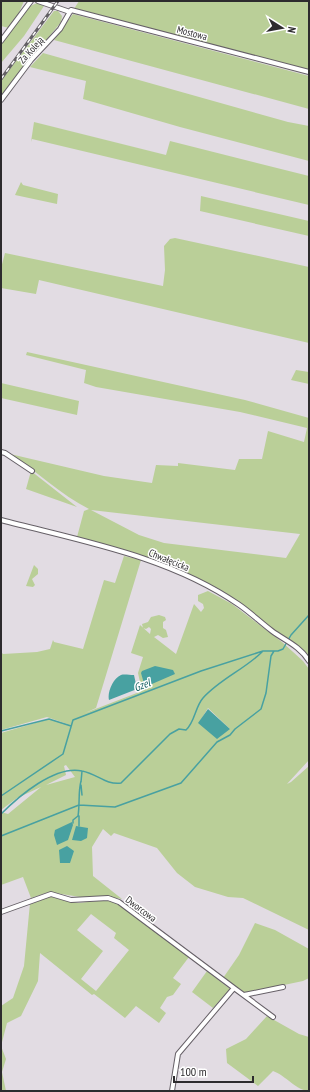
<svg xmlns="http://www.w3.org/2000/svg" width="310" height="1092" font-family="'PT Sans Narrow',sans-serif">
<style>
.green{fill:#bacf98;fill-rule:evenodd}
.water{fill:#48a1a1}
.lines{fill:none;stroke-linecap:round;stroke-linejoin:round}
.stream{stroke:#48a1a1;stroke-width:1.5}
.minor-casing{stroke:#666067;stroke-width:6}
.minor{stroke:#fff;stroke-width:4}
.rail-casing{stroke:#636064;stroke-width:3}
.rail{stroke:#fff;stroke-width:1.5;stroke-dasharray:4.5;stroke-linecap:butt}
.labels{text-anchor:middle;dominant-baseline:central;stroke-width:3;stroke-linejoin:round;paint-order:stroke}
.street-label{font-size:10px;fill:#2d2b2e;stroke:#fff}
.water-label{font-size:11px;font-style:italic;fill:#0f5b5c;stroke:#fff}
</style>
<rect width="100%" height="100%" fill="#e2dce3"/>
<path class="green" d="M1 1H24L18 15 9 28 1 26Z
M79 1H309V70L74 9Z
M37 3 44 6 24 36 1 63V44L28 7Z
M54 11H58L62 16 61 22 1 96V81Z
M73 14 309 76V109L54 40Z
M43 53 288 122 309 126V161L180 127 83 99 86 81 30 67Z
M34 122 166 155 170 141 309 176V205L32 139 31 142Z
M21 182 23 185 58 194 57 204 15 195Z
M201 196 309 221V236L200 211Z
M175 238 309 267V343L39 280 36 294 1 288V268L5 253 163 286 165 270 164 246 170 239Z
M27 352 245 400 309 418V659L243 605 168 564 167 566 77 537 84 511 89 509C61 495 37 471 10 454L104 476 152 483 156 465 178 466V463L235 470 239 459H262L268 431 304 442 307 428 240 412 96 387 84 383 86 370 26 355ZM91 510 300 534 286 558 164 543 139 535Z
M296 370 309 372V384L291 380Z
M1 383 79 401 77 415 1 398Z
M31 471 77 507 26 489Z
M124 556 141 560 96 708 85 713 142 691 138 673 143 657 131 653 140 625 150 634 151 629 149 627 146 629 143 628 142 624 148 622 151 617 159 615 165 617 166 620 163 622V628L166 630 168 637 163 638 158 635 154 637 176 654 194 604 201 612 204 608 203 604 198 601V595L208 591 232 604 282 642 303 661 309 669V760L287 784 291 782 309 766V930L243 898 228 897 195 887 177 873 157 848 114 833 111 836 103 829 92 847 93 876 122 899 109 897H80L49 892 31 898 23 877 1 885V812L8 814 41 787 17 798 1 810V733L49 719 70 725 47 717 1 730V652L3 654 37 652 50 649 53 640 54 642 83 649 104 580 115 583ZM208 708 230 729 199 723ZM66 765 75 777 46 785 66 775 64 766Z
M34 565 38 569V574L32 579 35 585 33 587 26 586Z
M48 896 78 903 107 900 122 906 189 957 173 978 181 984 173 995 167 997 160 1008 166 1013 159 1023 136 1006 125 1018 94 994 92 995 40 953 38 981 21 1016 7 1023 1 1046 6 1059 2 1072 6 1091H1V1006L13 998 24 966 30 903ZM91 914 116 933 114 938 129 950 96 991 81 979 103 951 77 930Z
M255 923 275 930 309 949V978L303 981 245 993 223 978 239 955Z
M207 971 230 989 213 1008 192 992Z
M267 1016 299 1034 309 1037V1091C297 1091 285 1075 273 1071L258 1086 227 1063 226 1049 246 1039Z"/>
<path class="water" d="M155 666 173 670 175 674 145 687 141 673 142 671Z
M134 675 137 689 109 700C107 693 113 678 121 675 124 674 129 675 134 675Z
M208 709 230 729 217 739 198 723Z
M72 822 73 825 68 840 57 845 54 835 55 830Z
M76 826 88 828 87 838 81 841 72 840Z
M67 846 74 851 70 863H60L59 850Z"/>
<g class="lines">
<path class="stream" d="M1 731 49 719 71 726
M81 782 82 771
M81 785 82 795
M1 796 63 754 73 720 201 671 263 651H278L283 649 291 635 309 615
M1 814C19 796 55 765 82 771 98 774 105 785 121 783L170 734 179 729 186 730C195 722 195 707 203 698 220 679 245 669 262 652
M79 816V826
M73 823V820L78 816C80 804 78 792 81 781
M1 836 79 805 115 807 181 783 217 742 230 735 235 729 261 709 266 693 271 656 274 651"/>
<g class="minor-casing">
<path id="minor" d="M38 1 70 12
M1 41 31 1
M1 100 31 60 60 29 71 10 309 72
M1 452 5 453 32 471
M1 520C81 541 168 556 238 604 250 612 260 622 272 631 284 640 300 646 309 661
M1 912 51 894 71 900 108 898 119 902 234 988 178 1054 172 1091
M234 988 273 1017
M244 995 283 987"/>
</g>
<use href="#minor" class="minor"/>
<g class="rail-casing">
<path id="rail" d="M1 79 58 1"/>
</g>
<use href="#rail" class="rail"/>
</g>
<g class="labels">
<g class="street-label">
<text transform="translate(192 33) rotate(15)">Mostowa</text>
<text transform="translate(31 50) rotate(-48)">Za Koleją</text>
<text transform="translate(169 560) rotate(22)">Chwałęcicka</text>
<text transform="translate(141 909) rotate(37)">Dworcowa</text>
</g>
<g class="water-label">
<text transform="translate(142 685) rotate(-21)">Gzel</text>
</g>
</g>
<rect width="310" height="1092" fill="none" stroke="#2d2b2e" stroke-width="4"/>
<g transform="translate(282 28) rotate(101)" stroke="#ffffff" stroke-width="3" paint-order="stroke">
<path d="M0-3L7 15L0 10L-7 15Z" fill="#2d2b2e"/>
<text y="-6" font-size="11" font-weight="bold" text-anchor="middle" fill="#2d2b2e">N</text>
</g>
<path d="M174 1076v6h79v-6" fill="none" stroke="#2d2b2e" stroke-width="2"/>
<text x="180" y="1076" font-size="12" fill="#2d2b2e" stroke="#ffffff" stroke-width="3" paint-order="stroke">100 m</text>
</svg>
